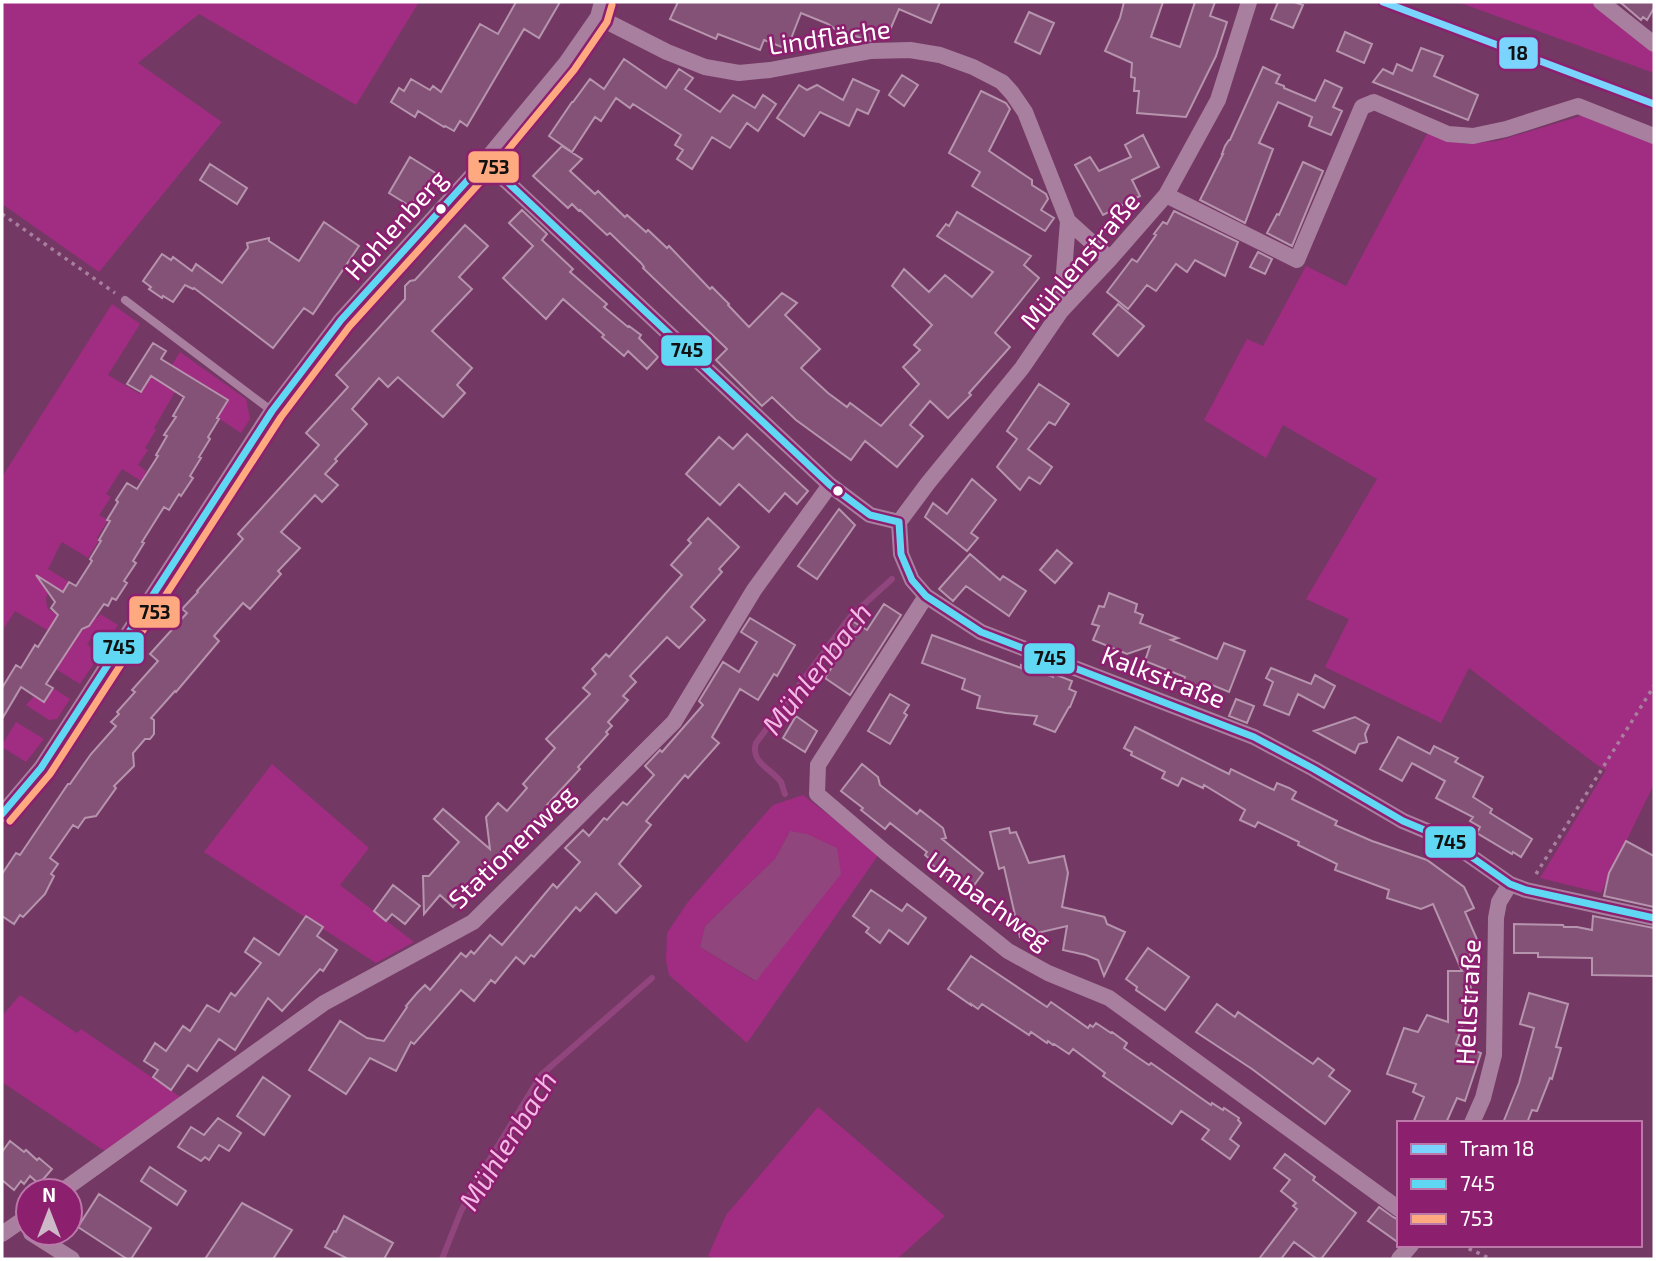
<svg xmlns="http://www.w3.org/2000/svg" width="1656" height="1261" font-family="'Exo 2',sans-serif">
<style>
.green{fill:#a12d82;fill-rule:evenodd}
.water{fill:#91457d}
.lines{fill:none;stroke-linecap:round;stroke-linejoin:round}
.stream{stroke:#91457d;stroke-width:6}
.building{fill:#835276;stroke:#b694ad;stroke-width:2}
.path{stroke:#a87f9e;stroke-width:3.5;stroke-dasharray:3.5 5;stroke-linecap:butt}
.lane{stroke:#a87f9e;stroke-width:8}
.street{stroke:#a87f9e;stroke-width:16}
.bus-1-casing{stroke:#8d1f6f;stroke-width:12}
.bus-2-casing{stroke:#8d1f6f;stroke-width:12}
.bus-1{stroke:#60d8f3;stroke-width:7}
.bus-2{stroke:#ffa980;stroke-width:7}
.tram-1-casing{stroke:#8d1f6f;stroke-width:12}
.tram-1{stroke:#7ad4fd;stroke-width:7}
.bus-dot{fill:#fff;stroke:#8d1f6f;stroke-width:2.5}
.labels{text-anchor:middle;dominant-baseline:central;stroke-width:5;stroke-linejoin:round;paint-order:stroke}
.street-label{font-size:26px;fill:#fff;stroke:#8d1f6f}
.water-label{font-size:28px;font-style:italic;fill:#f3b9e5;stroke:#8d1f6f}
.line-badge{stroke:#8d1f6f;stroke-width:2.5}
.pale-badge-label{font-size:19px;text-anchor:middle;font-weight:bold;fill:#111}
</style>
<rect width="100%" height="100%" fill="#743864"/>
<path class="green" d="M2 2H419L356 105 199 14 138 63 222 122 99 272 2 204Z
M1458 2H1591L1654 53V73Z
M1584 115 1654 142V784L1601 893 1540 878 1606 770 1597 765 1469 668 1441 723 1325 667 1349 619 1306 599 1377 479 1283 425 1266 458 1204 420 1247 339 1263 346 1306 266 1346 286 1428 132 1464 144 1497 141Z
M112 304 140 324 108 375 140 394 151 376 161 382 180 352 246 399 250 419 241 433 215 416 223 409 228 399 193 378 182 396 175 392 154 428 156 430 145 448 148 450 138 465 146 471 145 473 164 485 159 492 122 469 106 494 111 497 99 515 108 520 97 538 99 540 88 558 62 542C56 551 54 559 48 569L69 582 63 591 53 585C47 593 44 599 48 609L83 631 86 626H90L94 617 97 618 100 614 118 625 107 643 93 634 87 645 101 653 80 684 56 669 49 631 15 611 2 631V477Z
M53 688 70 699 57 719 49 720 26 705 34 696 45 702Z
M16 722 44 739 26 762 2 747V745Z
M272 764 369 848 340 885 414 942 376 963 204 852Z
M803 795 879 854 747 1043 669 975 666 960 667 933 688 902 773 805ZM790 831 756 980 755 981 700 947 705 926 775 859Z
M20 995 77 1033 81 1029 182 1098 106 1152 2 1082V1016Z
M818 1107 945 1216 897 1259H717L708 1256 726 1215Z"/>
<path class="water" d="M790 831 807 834 837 848 841 874 756 981 700 947 705 926 775 859Z"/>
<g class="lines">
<path class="stream" d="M785 794C784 792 782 784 781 782 771 768 750 763 756 743L850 617 892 579
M442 1259 461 1211 482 1172 541 1075 652 978"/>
</g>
<path class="building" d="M516 2H560L539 38 524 29 467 126 460 121 454 131 445 126 444 127 418 111 415 117 391 102 399 88 404 91 411 79 430 90 433 86 441 92 480 24 498 34Z
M678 2H940L931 23 899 9 890 30 881 26 874 40 870 41 835 29 828 24 801 13 787 49 764 40 760 50 718 34 716 39 670 19Z
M1124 2H1163L1151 37 1180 47 1195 2H1215L1210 16 1227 22 1216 56 1186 117 1137 113 1139 91H1134L1135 78 1131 77 1132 63 1105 51 1120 18Z
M1278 2H1294L1303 5 1293 28 1271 19Z
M1620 2H1654V8L1647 20 1643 17 1641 20Z
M1029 12 1054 23 1040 54 1015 42Z
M1345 32 1372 44 1364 63 1337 51Z
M1421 48 1443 56 1434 76 1478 95 1468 120 1373 82 1383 69 1393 74 1397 64 1412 71Z
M624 59 666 88 679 69 693 78 685 89 720 112 733 95 755 108 763 95 776 104 758 131 747 123 730 148 712 137 692 169 677 159 683 150 675 145 681 135 633 104 630 108 616 98 601 121 595 117 572 152 549 136 572 102H573L590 79 604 89Z
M1263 67 1280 75 1276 83 1284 86V88L1315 101 1325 80 1342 88 1333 107 1342 111 1331 135 1309 126 1312 117 1278 102 1259 143 1273 149 1245 223 1200 200 1223 154H1222L1225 146 1229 140H1230Z
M902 75 918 85 904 106 889 95Z
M853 79 879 91 868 114 857 109 849 126 820 112 804 136 777 118 799 85 807 90 817 85 843 100Z
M981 91 1006 103 1010 109 989 151 1032 180V185L1046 194 1048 199 1041 210 1054 218 1045 231 972 186 980 172 949 153Z
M1143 135 1159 167 1132 180 1140 196 1103 215 1075 165 1090 157 1099 171 1131 157 1125 145Z
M562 146 582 159 570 171 595 194 598 191 625 217 627 215 646 232 648 230 667 248 669 246 710 289 712 287 729 304 728 305 749 327 782 293 797 303 785 315 820 349 801 368 828 393 847 407 850 403 881 426 919 384 903 367 920 350 914 345 932 325 892 286 904 269 929 292 945 275 972 297 993 272 937 236 946 224 949 226 957 212 1031 256 1024 265 1039 278 995 333 1010 347 969 393 971 395 948 418 930 401 910 425 923 436 897 467 865 441 851 460 796 420 772 397 762 406 716 360 727 349 643 268 644 267 641 263 610 233 607 235 580 210 579 211 572 204 568 208 533 176Z
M410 157 437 174 410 206 389 193Z
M1303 162 1323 171 1292 246 1267 233 1277 214 1279 215Z
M210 164 247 188 237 204 200 180Z
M522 210 547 234 542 240 573 269 570 272 607 304 604 307 628 327 629 326 641 335 639 338 658 357 647 369 628 351 624 356 602 337 604 335 563 299 546 319 503 278 533 246 509 223Z
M1174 211 1238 242 1225 276 1195 260 1187 272 1176 264 1156 291 1147 285 1128 309 1107 292 1132 259 1137 262 1156 235 1154 234 1163 222 1167 224Z
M324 222 359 246 313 314 304 308 273 348 194 288 193 289 185 285 173 302 163 296 162 298 149 289 151 287 143 281 162 254 171 260 173 257 192 271 196 264 222 283 248 248 247 243 269 238V241L299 261Z
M465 225 488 246 459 277 472 289 432 331 472 368 457 385 465 393 443 417 398 377 388 387 379 378 352 409 367 424 335 459 337 461 325 474 338 485 322 502 315 495 281 532 300 548 278 571 281 574 250 609 243 603 214 636 219 641 176 692 175 691 151 718 154 720V734L150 739H145L133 753 134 766 114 786 116 788 96 816 85 818 78 828 73 825 50 858 58 864 51 874 54 876 45 894 23 917 20 915 14 924 2 916V874L16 853 20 855 22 852 68 784H70L91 754 116 726 111 722 119 714 117 712 135 692 132 690 158 661 150 654 187 613 182 609 198 592 197 591 243 539 238 534 319 445 306 433 348 387 336 375 405 299V286L410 281 415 280Z
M1258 252 1272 259 1265 274 1250 267Z
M1118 304 1144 326 1118 356 1093 334Z
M153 343 166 351 161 359 228 400 217 418 219 419 208 437 210 439 199 457 201 458 190 476 193 478 181 496 179 494 169 510 164 507 142 542 144 543 133 561 136 563 124 581 127 583 116 600 112 598 108 606 104 604 89 626 82 629 46 684 53 688 44 702 21 687 2 719V688L16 665 21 668 35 645 38 647 58 615 51 608 55 602 36 575 63 592 69 582 76 586 92 561 90 559 101 541 99 540 110 521 107 520 118 502 116 500 127 483 137 489 158 456 156 455 167 436 164 435 176 417 173 416 184 397 151 376 141 392 127 384Z
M1039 384 1069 404 1055 425 1049 422 1028 449 1052 467 1040 484 1029 477 1020 490 997 467 1017 439 1007 431Z
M747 434 808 491 797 504 785 493 769 512 739 484 720 505 686 474 719 437 733 449Z
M972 479 996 500 971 533 978 538 967 551 925 517 933 503 947 514Z
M839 509 855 525 817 579 798 566Z
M708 518 739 547 719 569 722 572 691 607 705 620 679 648 667 637 630 676 636 682 623 696 628 700 608 722 612 726 606 732 608 734 578 767 580 769 547 805 552 809 537 826 535 824 503 860 498 856 453 907 440 895 424 914 423 876H429L459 842 434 819 443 809 490 849 486 817 498 803 507 811 527 788 523 784 555 748 546 739 590 694 583 688 596 674 592 669 606 654 609 657 682 575 671 565 691 543 688 540Z
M1057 550 1072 563 1055 583 1040 570Z
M970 554 1000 580 1003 576 1026 591 1009 616 966 586 953 601 939 589Z
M1109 593 1137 604 1135 612 1143 615 1140 623 1178 638 1171 640 1217 659 1224 643 1245 651 1229 692 1210 684 1207 691 1183 681 1185 677 1145 661 1150 646 1127 654 1093 640 1099 626 1092 624 1099 606 1104 607Z
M884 604 901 615 850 695 825 678 836 661 829 656 852 621 867 630Z
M750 618 795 645 777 676 774 674 758 700 740 689 712 737 719 743 688 778 685 775 646 821 651 825 619 864 641 886 616 913 596 893 580 911 576 907 534 957 531 955 524 964 516 957 495 983 491 980 474 1001 461 990 414 1044 411 1042 396 1071 370 1058 346 1094 309 1070 340 1021 367 1038 384 1041 407 1007 406 1006 417 993 425 985 430 990 461 953 466 957 471 951 474 954 490 935 502 945 553 884 557 888 580 862 565 848 583 830 589 836 604 818 607 820 623 802 627 805 654 775 645 766 660 750 662 752 703 705 699 701 723 662 739 672 757 642 741 632Z
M932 635 1021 668V665L1053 677 1054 674 1072 681 1069 689 1076 692 1070 707H1069L1055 732 1034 724 1037 716 1006 713 977 708 980 696 962 689 965 679 922 663Z
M1271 668 1311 684 1315 675 1335 686 1324 708 1298 694 1289 715 1264 705 1273 682 1266 678Z
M890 694 909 705 904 713 907 715 890 744 868 731Z
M1236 699 1254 706 1247 723 1229 716Z
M796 716 817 731 805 752 783 738Z
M1355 717 1369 725 1365 734 1367 742 1359 744 1355 753 1314 731Z
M1135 727 1229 774 1231 769 1274 790 1277 783 1289 788 1296 792 1292 799 1337 821 1335 825 1372 841 1427 860 1464 887 1474 908 1465 912 1479 944 1470 948 1471 1001H1468V1010L1456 1044 1481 1053 1465 1101 1457 1098 1446 1123H1413L1424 1097 1413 1092 1416 1084 1387 1074 1404 1028 1418 1032 1427 1015 1448 1022V971H1462L1433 904 1421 909 1387 898 1389 890 1335 870 1337 864 1298 845 1299 842 1258 822 1255 827 1240 820 1245 810 1204 785 1203 788 1182 778 1178 786 1162 778 1165 772 1131 755 1132 752 1124 748Z
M1398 737 1430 754 1434 746 1458 758 1455 762 1483 777 1473 797 1492 809 1490 813 1532 839 1521 857 1513 852 1512 854 1477 833 1480 827 1470 821 1473 817 1436 798 1445 781 1412 763 1402 781 1380 769Z
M862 764 878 777 880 785 917 814 920 810 943 828 946 838 942 839 983 873 972 888 955 875 952 880 930 863 932 861 925 855 927 852 890 823 885 829 861 810 863 808 841 791Z
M1009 828 1010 833 1016 832 1029 863 1064 856 1068 873 1062 907 1105 917H1103L1105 918 1107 924 1125 932 1104 976 1098 960 1086 955 1063 950 1067 926 1020 937 1004 867 999 869 990 832Z
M1626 841 1654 856V907L1604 896 1609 873Z
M393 885 420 906 405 924 392 914 386 921 374 911Z
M871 890 902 911 907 904 926 918 908 944 889 930 880 943 866 932 869 928 853 916Z
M306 916 323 927 317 936 337 950 323 971 320 969 282 1011 268 998 235 1050 219 1039 197 1071 188 1065 171 1090 153 1077 158 1070 144 1061 155 1043 166 1051 183 1026 190 1031 207 1005 219 1012 231 993 235 996 261 963 245 952 254 938 279 955Z
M1593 916 1654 928V976L1592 975V958L1538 957V953H1514V924L1563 925 1564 927H1577L1592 930Z
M1148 948 1189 977 1165 1010 1136 990 1137 987 1126 979Z
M971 956 1047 1007 1051 1002 1088 1028 1090 1025 1093 1027 1096 1023 1111 1033 1112 1032 1127 1043 1124 1048 1149 1065 1151 1063 1211 1105 1212 1103 1223 1110 1224 1108 1239 1118 1238 1120 1241 1123 1230 1139 1239 1146 1230 1159 1202 1139 1209 1130 1181 1111 1172 1124 1103 1076 1105 1073 1073 1049 1069 1054 1054 1044 1053 1045 1048 1041 1047 1043 1031 1032 1029 1035 982 1004 978 1009 971 1004V1005L948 989Z
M1529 993 1568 1004 1556 1047 1561 1048 1552 1079 1550 1078 1537 1111 1532 1110 1527 1123H1503L1519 1083 1534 1028 1520 1024Z
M1217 1004 1235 1017 1238 1012 1313 1064 1318 1058 1334 1070 1329 1076 1350 1091 1325 1124 1252 1069 1196 1032Z
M263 1077 290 1096 264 1135 237 1116Z
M218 1118 241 1133 229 1151 219 1145 209 1160 205 1157 201 1161 178 1147 191 1127 204 1135Z
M10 1141 24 1152 26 1150 37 1160 39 1158 52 1169 39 1184 30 1176 24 1184 21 1181 14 1190 2 1180V1152Z
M1285 1154 1315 1177 1313 1180 1356 1213 1321 1259H1317L1294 1242 1281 1259H1259L1297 1209 1293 1206 1296 1203 1281 1191 1290 1180 1274 1168Z
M150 1167 186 1191 177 1205 141 1181Z
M99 1194 151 1228 131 1259H127L78 1227Z
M242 1203 292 1230 273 1259H205Z
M1379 1207 1393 1217 1399 1220V1243L1368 1221Z
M344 1216 393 1243 384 1259H348L325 1247 334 1231 336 1232Z"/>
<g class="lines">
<path class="path" d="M2 214 115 293
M1536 874 1654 686
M1461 1245 1491 1259"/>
<path class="lane" d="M125 300 272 411"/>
<path class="street" d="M1601 2 1654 44
M598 17 667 52 705 67 739 73 770 70 871 51 910 50 940 55 973 67 1002 82 1012 93 1025 112 1068 221 1061 311
M485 161 830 485 870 515 899 522
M1166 195 1297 260 1362 107 1374 102 1448 134 1473 136 1506 129 1578 106 1654 136
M1068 221 1110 259
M899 522 901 554 912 580 926 596 981 632 1254 737 1314 769 1403 821 1446 839 1510 884 1526 890 1654 918
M899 522 928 483 1022 368 1061 311 1110 259 1166 195 1218 100 1249 2
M926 596 818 765 817 794 886 853 1008 951 1048 973 1109 998 1399 1209
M2 814 41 768 272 411 341 320 485 161 566 63 598 17 602 2
M1472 1123 1483 1098 1494 1055 1496 918 1499 902 1510 884
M62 1191 324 1003 473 922 674 722 754 590 830 485
M31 1233 72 1259
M2 1234 28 1216
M1399 1259 1411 1245"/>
<g class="bus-1-casing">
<path id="bus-1" d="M485 161 830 485 870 515 899 522
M899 522 901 554 912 580 926 596 981 632 1254 737 1314 769 1403 821 1446 839 1510 884 1526 890 1654 918
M2 814 41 768 272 411 341 320 485 161"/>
</g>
<g class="bus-2-casing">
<path id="bus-2" d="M10 821 50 774 281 417 349 327 493 168 574 70 607 22 612 5"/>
</g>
<use href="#bus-1" class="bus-1"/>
<use href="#bus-2" class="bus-2"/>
<g class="tram-1-casing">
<path id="tram-1" d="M1383 2 1654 104"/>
</g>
<use href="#tram-1" class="tram-1"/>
</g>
<g class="bus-dot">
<circle cx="441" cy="209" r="6"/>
<circle cx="838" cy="491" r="6"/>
</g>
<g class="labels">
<g class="street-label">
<text transform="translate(829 36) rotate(-8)">Lindfläche</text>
<text transform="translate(395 224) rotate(-48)">Hohlenberg</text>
<text transform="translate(1079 260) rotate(-50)">Mühlenstraße</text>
<text transform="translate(1164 676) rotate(21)">Kalkstraße</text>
<text transform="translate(511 846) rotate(-44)">Stationenweg</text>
<text transform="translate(989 900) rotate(36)">Umbachweg</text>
<text transform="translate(1467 1002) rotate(-87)">Hellstraße</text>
</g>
<g class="water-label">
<text transform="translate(816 668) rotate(-52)">Mühlenbach</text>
<text transform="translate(507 1140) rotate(-58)">Mühlenbach</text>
</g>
</g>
<g class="line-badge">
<rect x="1498" y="36" width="41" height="34" rx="7" fill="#7ad4fd"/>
<rect x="467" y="150" width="53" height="34" rx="7" fill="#ffa980"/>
<rect x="660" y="334" width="53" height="33" rx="7" fill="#60d8f3"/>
<rect x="128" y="595" width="53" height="34" rx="7" fill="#ffa980"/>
<rect x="92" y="631" width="53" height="34" rx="7" fill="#60d8f3"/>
<rect x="1023" y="642" width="53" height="33" rx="7" fill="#60d8f3"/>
<rect x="1424" y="825" width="53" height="34" rx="7" fill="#60d8f3"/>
</g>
<g class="pale-badge-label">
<text x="1518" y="60">18</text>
<text x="494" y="174">753</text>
<text x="687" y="357">745</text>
<text x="155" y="619">753</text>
<text x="119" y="654">745</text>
<text x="1050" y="665">745</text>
<text x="1450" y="849">745</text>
</g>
<rect width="1656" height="1261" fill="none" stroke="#ffffff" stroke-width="7"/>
<rect x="1397" y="1121" width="245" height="126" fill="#8d1f6f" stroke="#bb79a9" stroke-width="2"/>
<rect x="1411" y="1144" width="35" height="10" fill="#7ad4fd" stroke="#bb79a9" stroke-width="2"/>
<text x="1460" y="1156" font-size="21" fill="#ffffff">Tram 18</text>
<rect x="1411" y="1179" width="35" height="10" fill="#60d8f3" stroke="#bb79a9" stroke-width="2"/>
<text x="1460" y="1191" font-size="21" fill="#ffffff">745</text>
<rect x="1411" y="1214" width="35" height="10" fill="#ffa980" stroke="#bb79a9" stroke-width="2"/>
<text x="1460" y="1226" font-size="21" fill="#ffffff">753</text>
<g transform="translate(49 1212)"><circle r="33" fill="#8d1f6f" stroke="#bb79a9" stroke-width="2"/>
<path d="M0-5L12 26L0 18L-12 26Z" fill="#ceb9c9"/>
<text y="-10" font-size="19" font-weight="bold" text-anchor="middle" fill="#ffffff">N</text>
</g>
</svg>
